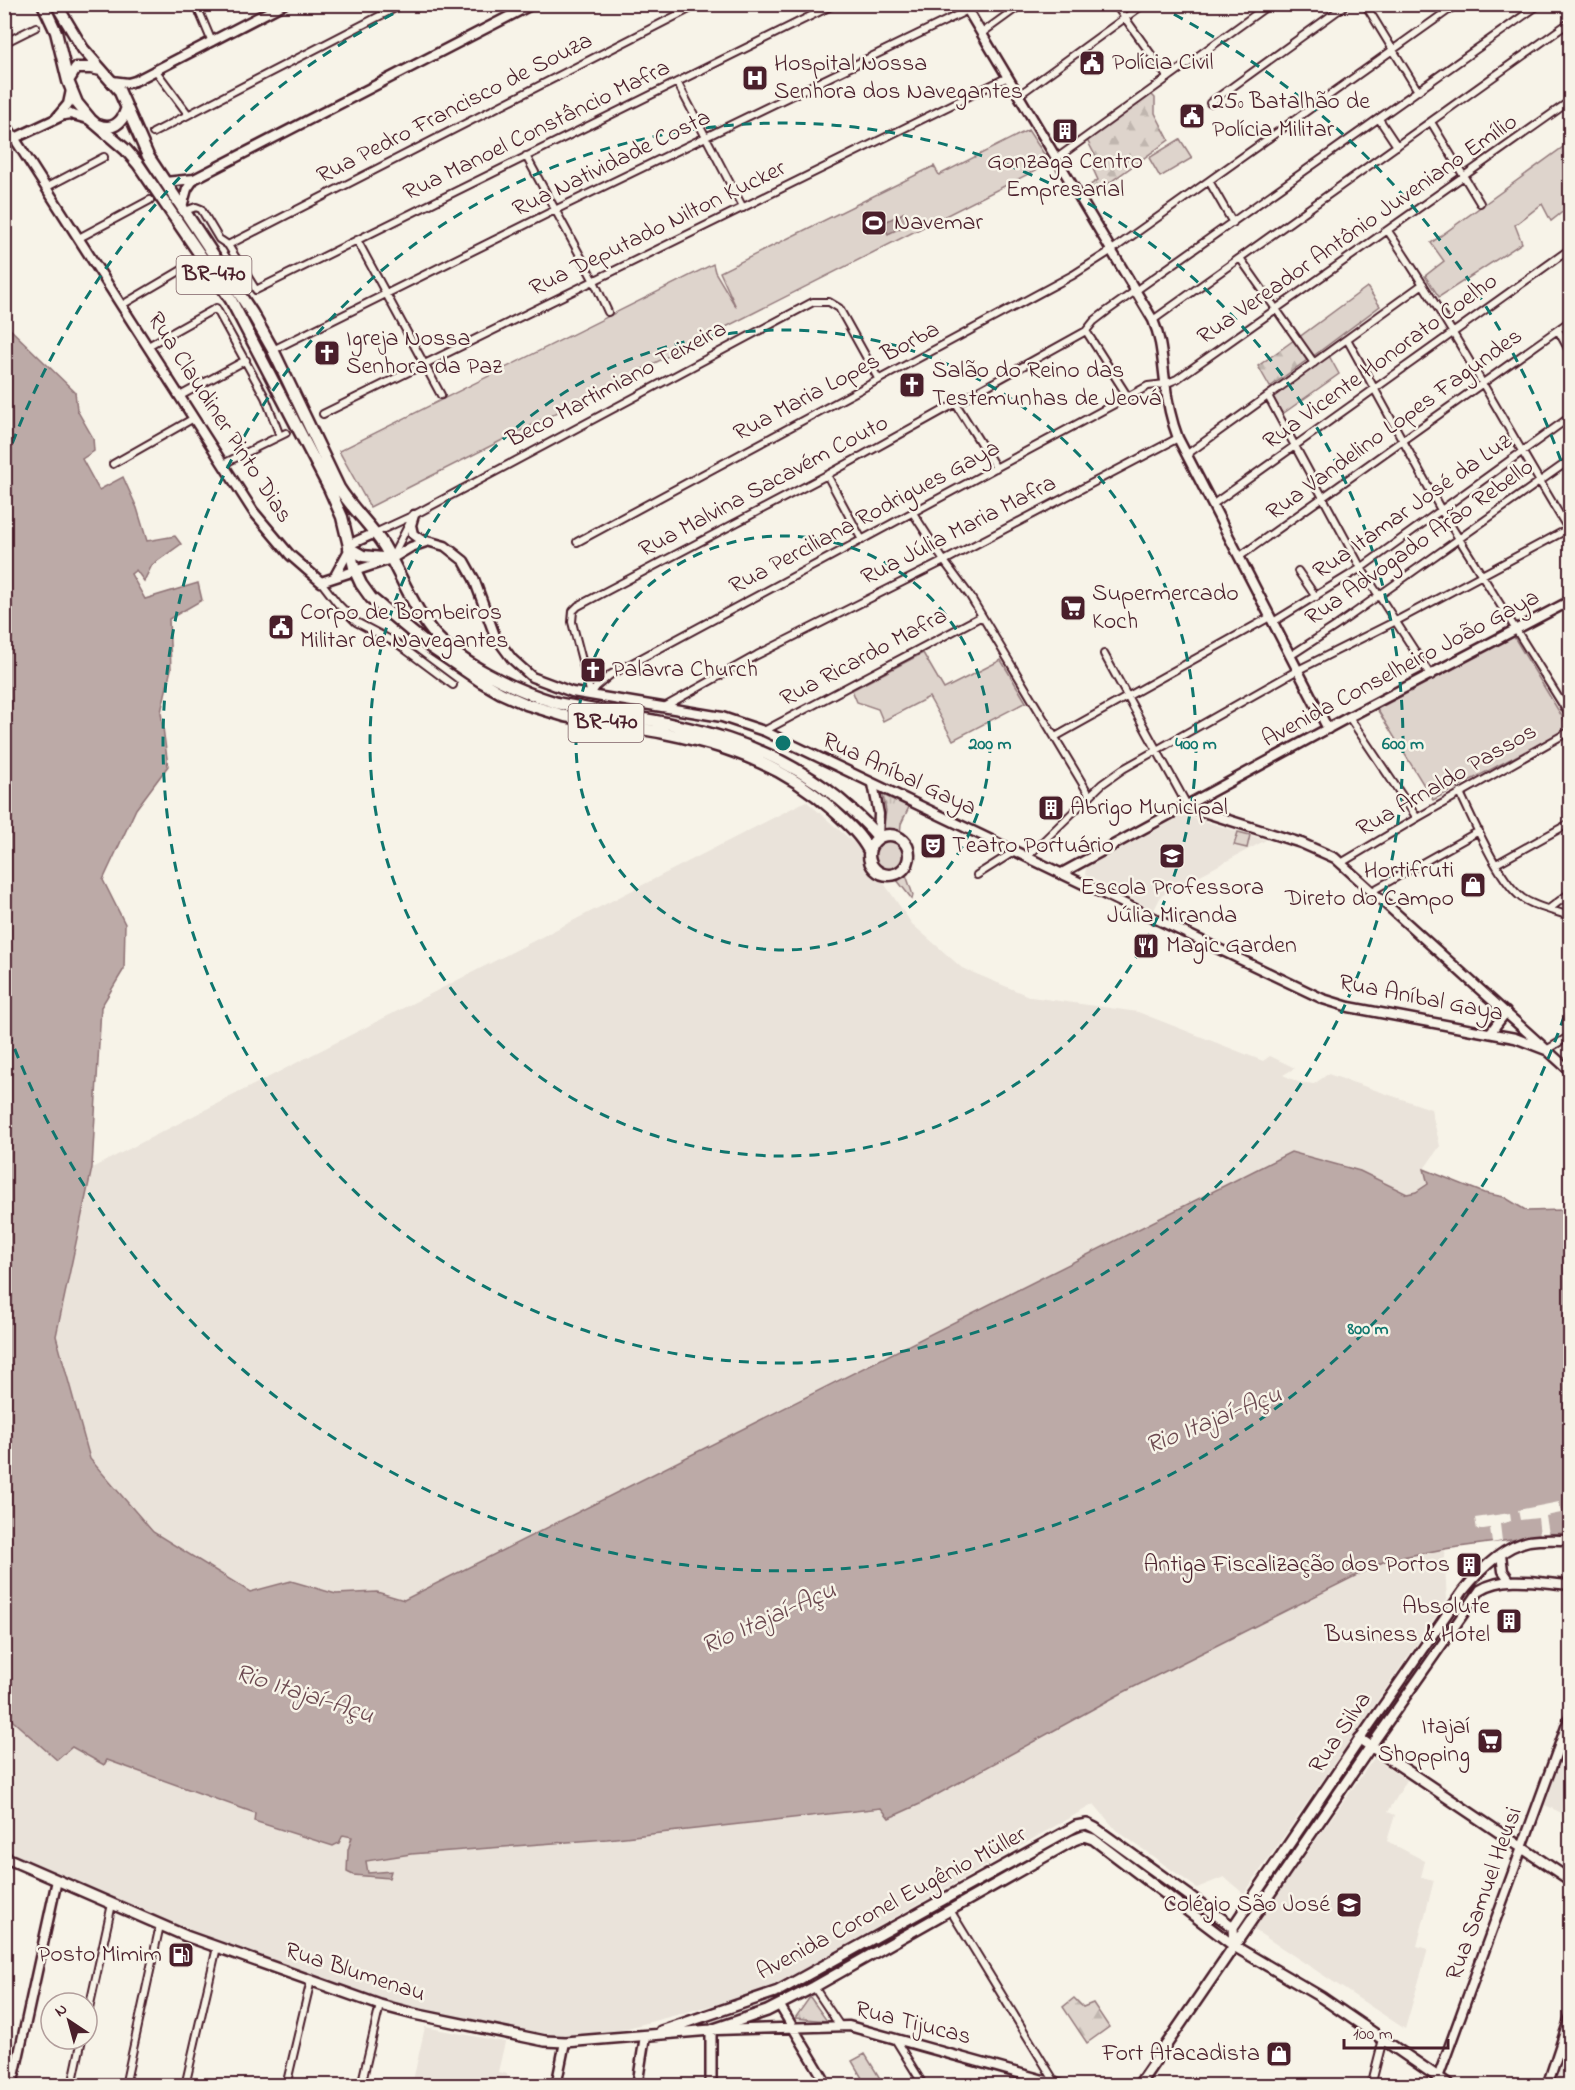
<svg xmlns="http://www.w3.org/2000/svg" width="1575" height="2090" font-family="'Indie Flower',sans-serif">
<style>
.built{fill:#eae3da}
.grass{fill:#ded4cc;stroke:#947a7c;stroke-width:1.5}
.forest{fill:url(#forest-firs);stroke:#947a7c;stroke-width:1.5}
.park{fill:url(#park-tufts);stroke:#947a7c;stroke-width:1.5}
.water{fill:#bcaaa7;stroke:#8e7275;stroke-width:1.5}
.pier{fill:#f7f3e8}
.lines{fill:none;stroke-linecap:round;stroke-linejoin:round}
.street-casing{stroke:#4a1f2b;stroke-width:10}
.secondary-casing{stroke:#4a1f2b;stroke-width:13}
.primary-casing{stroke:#4a1f2b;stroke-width:14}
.highway-casing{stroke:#4a1f2b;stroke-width:15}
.street{stroke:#f7f3e8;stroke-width:6}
.secondary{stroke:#f7f3e8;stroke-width:8}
.primary{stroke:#f7f3e8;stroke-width:9}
.highway{stroke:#f7f3e8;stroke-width:10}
.ring{fill:none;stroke:#0f766e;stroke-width:3;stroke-dasharray:10 8}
.labels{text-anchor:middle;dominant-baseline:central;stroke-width:5;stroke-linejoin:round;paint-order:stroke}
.shield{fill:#f7f3e8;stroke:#7e5f64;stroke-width:1.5}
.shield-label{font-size:22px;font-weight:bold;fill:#4a1f2b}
.poi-label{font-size:24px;fill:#4a1f2b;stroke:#f7f3e8;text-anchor:start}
.street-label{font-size:24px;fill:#4a1f2b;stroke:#f7f3e8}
.water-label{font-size:26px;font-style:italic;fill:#6c4950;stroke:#f7f3e8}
.centre{fill:#0f766e;stroke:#f7f3e8;stroke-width:3}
.ring-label{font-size:18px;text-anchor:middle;font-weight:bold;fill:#0f766e;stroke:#f7f3e8;stroke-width:5;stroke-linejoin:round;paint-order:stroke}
</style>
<defs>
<pattern id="forest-firs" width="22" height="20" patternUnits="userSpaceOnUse" patternTransform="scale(1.5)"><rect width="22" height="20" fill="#ded4cc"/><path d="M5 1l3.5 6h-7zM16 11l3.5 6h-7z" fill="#c0b6af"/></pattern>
<pattern id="park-tufts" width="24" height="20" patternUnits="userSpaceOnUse" patternTransform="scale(1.5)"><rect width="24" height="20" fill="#ded4cc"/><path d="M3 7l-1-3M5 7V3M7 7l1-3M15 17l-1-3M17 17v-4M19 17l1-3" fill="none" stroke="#c0b6af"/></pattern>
</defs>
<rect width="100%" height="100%" fill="#f7f3e8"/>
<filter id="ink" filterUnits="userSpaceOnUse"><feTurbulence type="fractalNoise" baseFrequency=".0167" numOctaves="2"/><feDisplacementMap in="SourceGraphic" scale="12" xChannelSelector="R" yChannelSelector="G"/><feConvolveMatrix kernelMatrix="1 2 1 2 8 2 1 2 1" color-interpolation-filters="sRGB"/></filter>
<g filter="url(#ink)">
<path class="built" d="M806 801 860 848 912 924 962 968 1031 997 1138 1012 1263 1061 1270 1056 1295 1068 1283 1075 1298 1082 1314 1084 1328 1074 1431 1109 1440 1146 1424 1169 1428 1184 1416 1192 1407 1194 1360 1171 1291 1153 404 1600 377 1592 336 1594 291 1581 250 1592 153 1532 90 1459 56 1336 92 1168Z
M1184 815 1266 840 1161 896 1154 910 1085 875 1086 867Z
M1444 1549 1447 1600 1244 1894 1224 1877 1197 1888 1116 1830 1094 1804 765 1991 613 2032 580 2037 559 2036 415 2010 381 2001 199 1938 5 1853 4 1714 56 1759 72 1747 104 1765 107 1760 256 1813 254 1820 352 1837 348 1850 367 1873 366 1861 411 1854 607 1839 882 1808 889 1818 920 1804 1122 1693 1387 1560Z
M1570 1734V1817L1545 1805Z
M1374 1758 1407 1780 1388 1812 1395 1815 1387 1841 1425 1861 1421 1877 1434 1880 1417 1946 1428 1949 1405 2029 1253 1929Z
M425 2027 505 2042 498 2072 508 2074 504 2085H412Z
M1570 2030V2085H1551Z"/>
<path class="grass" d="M1028 130 1050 163 370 507 339 451 713 264 715 272 736 307 720 272 934 166 939 175Z
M1180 139 1192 158 1160 177 1149 158Z
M1570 142V206L1551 221 1542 204 1515 225 1522 243 1439 297 1425 276 1444 261 1431 243Z
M1367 287 1380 306 1312 357 1298 338Z
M1328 354 1339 374 1281 415 1270 396Z
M1514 637 1569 728 1433 800 1377 709Z
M923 653 944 689 1001 660 1026 702 953 740 929 697 883 721 878 709 857 702 852 690Z
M1238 832 1250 835 1247 848 1234 845Z
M875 855a14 14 0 1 1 28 0a14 14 0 1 1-28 0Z
M905 872 913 895 912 899 897 880Z
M865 2054 884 2085H866L852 2061Z"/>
<path class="forest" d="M1150 93 1155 98V113L1169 140 1088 198 1084 189 1098 180 1093 169 1098 161 1087 140Z
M1294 340 1307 360 1270 387 1258 366Z
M1074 1998 1083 2007 1093 2003 1109 2027 1087 2043 1063 2007Z"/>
<path class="park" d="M883 795 909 807 901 824 900 835H892L883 829 886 811Z
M810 1997 827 2021 795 2018Z"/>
<path class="water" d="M905 212 911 223 888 234 883 223Z
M5 324 75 392 77 410 93 438 94 451 82 459 99 490 123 477 137 508 147 541 175 536 181 544 152 565 144 581 136 570 131 574 145 599 198 583 202 600 169 619 171 669 161 712 168 766 136 809 103 880 125 924 124 969 101 1007 92 1168 56 1336 90 1459 153 1532 250 1592 291 1581 336 1594 377 1592 404 1600 1291 1152 1360 1171 1407 1194 1416 1192 1428 1184 1424 1169 1484 1193 1504 1197 1527 1211 1562 1210 1570 1215V1532L1444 1549 1387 1560 1122 1693 920 1804 889 1818 881 1808 607 1839 411 1854 366 1861 368 1873 391 1871 389 1878 353 1875 347 1872 348 1850 352 1837 343 1835 339 1843 333 1846 254 1821 255 1813 107 1760 104 1765 72 1747 57 1760 5 1714Z"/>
<path class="pier" d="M1559 1502 1561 1513 1546 1516 1549 1534 1540 1535 1538 1518 1520 1520 1518 1510Z
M1510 1513 1511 1521 1500 1524 1502 1541 1492 1543 1490 1528 1477 1530 1475 1518Z"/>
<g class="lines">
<g class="street-casing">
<path id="street" d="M196 4 212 42
M1115 4 1168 78
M1365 4 1418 91
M982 33 1022 4
M4 43 36 27
M156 71 188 114
M677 82 743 208
M1019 95 1144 4
M1210 103 1347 4
M1379 119 1397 146
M1431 122 1480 203
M153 133 403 4
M526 156 594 281 608 312
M1057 158 1270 4
M1209 181 1233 223
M47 187 104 157
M185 211 196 207 201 209 219 239 228 245 256 290 835 4
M1388 231C1454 328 1509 432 1570 532
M79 238 150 200
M357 240 441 395
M228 245 699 4
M1240 258 1314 363
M122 305 190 265
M1153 320 1570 22
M1558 330 1570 352
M1086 331 1128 397
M1347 339 1441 510 1570 716
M148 346 216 308 265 397 280 436
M273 350 555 210 968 10
M180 396 246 360
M1268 396 1361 568 1431 676
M956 404 996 468
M323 414 1008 77
M1186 455 1423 284
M113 464 194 418
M223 464 286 433
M827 475 862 540
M1212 505 1570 249
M913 513 944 561 970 596 1090 796
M375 533 414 515 813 302H829L839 308 879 380
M577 542 1073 275 1112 250 1457 4
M1239 557 1570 321
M391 559 411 520
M1298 571 1316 597
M321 582 338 604 356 622 398 644 453 685
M1273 622 1361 568 1570 417
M1104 654 1187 805
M1290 656 1336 626 1570 460
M591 695 572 622 573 611 578 606 827 475 1086 331 1094 321 1107 311 1540 4
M591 695 596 687 610 675 1148 386 1165 384 1177 379 1570 101
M664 707 757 655 944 561 1178 438
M1349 717 1417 818
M764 731 982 616
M1055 737 1270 617
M1460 793C1474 821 1498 880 1522 898 1535 907 1555 911 1570 916
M1027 857 1102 784 1123 769 1298 670 1396 621 1570 528
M1341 863 1417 818 1570 731
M1496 864 1570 823
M977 875 1015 851
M1372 891 1479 831
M1549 909 1570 893
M1546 1050 1570 1036
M950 1910 1055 2082
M814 1987 840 2026
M87 2018 112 1904
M895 2039 924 2086
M72 2086 82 2039
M125 2086 160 1925
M185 2086 217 1947
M286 2086 311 1980
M361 2086 380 2005
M1371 2086 1383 2039"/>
</g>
<g class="secondary-casing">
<path id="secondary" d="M964 4 1153 320C1162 341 1162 359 1165 381 1167 400 1171 420 1178 438L1328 729
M112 81 128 83 135 81 284 4
M57 117 68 104 71 90
M4 122 253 511 290 555 321 582 391 559 411 547 426 542
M15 138 64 115 70 114 91 120
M165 182 194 179 533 4
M182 207 187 189 194 179
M414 515 411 525 413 534 420 539 445 546 464 561 474 579 495 636 512 659 532 677 572 692 722 717 764 731 1323 999 1349 1007 1515 1038 1546 1050
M335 576 353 543 375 533
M873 784 879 814 878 837
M1187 805 1200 811 1301 843 1335 858 1570 1071
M1060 874 1349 717 1570 601
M1490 1033 1506 1012
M1501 1554 1503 1571 1510 1581
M1360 1739 1463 1591C1479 1571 1502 1547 1529 1541 1542 1539 1557 1540 1570 1540
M1371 1746 1480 1590C1506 1574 1541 1583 1570 1585
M780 2006 828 2086
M717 2030 849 2026 1065 2086
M12 2086 57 1880
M556 2086 565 2042
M637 2086 645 2036
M1435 2086 1570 1716
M1547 2086 1570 2017"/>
</g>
<g class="primary-casing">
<path id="primary" d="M4 1857 186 1936 380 2005 414 2014 545 2041 565 2042 711 2030 767 2011 814 1987 1074 1840 1084 1836 1093 1839 1234 1946 1321 1997 1451 2086
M1234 1946 1233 1927 1360 1739 1570 1880
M661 2031 778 1991 1076 1826 1087 1824 1095 1828 1233 1927
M711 2086V2030
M1138 2086 1371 1746"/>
</g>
<g class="highway-casing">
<path id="highway" d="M43 4 56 32 68 81 77 103 91 120 126 150 138 164 231 300 329 488 342 517 355 571 361 584 371 598 429 646 482 682 501 693 526 704 565 716C663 733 756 740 833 810 846 822 860 834 869 851
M56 4 83 49 119 90 148 156 252 313 273 350 339 488C352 509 371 525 384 546 399 572 411 601 428 626 453 662 517 691 557 703 663 724 751 728 839 799 853 811 867 823 878 837
M68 81 76 68H91L101 70
M98 125C112 131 122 123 126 110
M349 548 363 556 391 559
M869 855a20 20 0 1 1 40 0a20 20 0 1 1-40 0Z"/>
</g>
<use href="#street" class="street"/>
<use href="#secondary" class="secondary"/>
<use href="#primary" class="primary"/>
<use href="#highway" class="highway"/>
</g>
</g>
<g class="ring">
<circle cx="783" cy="743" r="207"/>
<circle cx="783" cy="743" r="413"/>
<circle cx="783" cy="743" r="620"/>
<path d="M1570 999A827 827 0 0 1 6 1026M6 460A827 827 0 0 1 408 6M1158 6A827 827 0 0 1 1570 487"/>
</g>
<defs>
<g id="civic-square" transform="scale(1.35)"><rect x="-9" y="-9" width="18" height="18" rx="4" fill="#4a1f2b" stroke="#f7f3e8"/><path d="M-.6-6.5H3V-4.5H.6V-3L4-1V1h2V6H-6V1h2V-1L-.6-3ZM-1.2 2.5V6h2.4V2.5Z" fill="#fff"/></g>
<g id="hospital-square" transform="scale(1.35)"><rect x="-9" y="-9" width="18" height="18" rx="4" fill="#4a1f2b" stroke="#f7f3e8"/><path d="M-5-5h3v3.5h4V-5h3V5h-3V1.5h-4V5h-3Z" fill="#fff"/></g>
<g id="building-square" transform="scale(1.35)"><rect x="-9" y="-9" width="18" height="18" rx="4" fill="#4a1f2b" stroke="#f7f3e8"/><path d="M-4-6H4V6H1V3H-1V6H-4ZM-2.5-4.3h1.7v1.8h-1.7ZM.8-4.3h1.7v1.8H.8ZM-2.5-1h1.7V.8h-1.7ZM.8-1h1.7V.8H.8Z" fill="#fff"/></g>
<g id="stadium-square" transform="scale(1.35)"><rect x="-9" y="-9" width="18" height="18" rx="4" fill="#4a1f2b" stroke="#f7f3e8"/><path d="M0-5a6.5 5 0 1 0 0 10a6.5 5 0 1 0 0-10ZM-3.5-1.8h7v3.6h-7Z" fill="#fff"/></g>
<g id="church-square" transform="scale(1.35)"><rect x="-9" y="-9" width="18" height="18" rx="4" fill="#4a1f2b" stroke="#f7f3e8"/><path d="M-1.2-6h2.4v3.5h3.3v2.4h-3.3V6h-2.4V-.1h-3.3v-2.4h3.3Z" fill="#fff"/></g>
<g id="supermarket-square" transform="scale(1.35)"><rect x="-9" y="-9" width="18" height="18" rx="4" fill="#4a1f2b" stroke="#f7f3e8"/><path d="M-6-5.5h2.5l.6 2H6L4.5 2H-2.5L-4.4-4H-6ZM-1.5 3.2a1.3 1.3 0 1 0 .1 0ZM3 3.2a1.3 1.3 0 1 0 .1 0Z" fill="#fff"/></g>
<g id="theatre-square" transform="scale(1.35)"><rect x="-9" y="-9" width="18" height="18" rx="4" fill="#4a1f2b" stroke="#f7f3e8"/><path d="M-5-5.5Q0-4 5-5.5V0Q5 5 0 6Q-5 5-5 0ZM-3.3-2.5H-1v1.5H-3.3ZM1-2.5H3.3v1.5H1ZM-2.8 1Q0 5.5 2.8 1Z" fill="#fff"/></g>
<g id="school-square" transform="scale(1.35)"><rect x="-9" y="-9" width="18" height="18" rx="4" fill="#4a1f2b" stroke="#f7f3e8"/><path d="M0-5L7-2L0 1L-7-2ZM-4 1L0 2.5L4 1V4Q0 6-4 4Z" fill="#fff"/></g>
<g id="shop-square" transform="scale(1.35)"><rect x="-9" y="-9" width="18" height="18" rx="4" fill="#4a1f2b" stroke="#f7f3e8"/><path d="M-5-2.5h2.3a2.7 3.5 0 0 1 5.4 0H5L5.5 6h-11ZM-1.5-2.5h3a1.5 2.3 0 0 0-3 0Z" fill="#fff"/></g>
<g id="restaurant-square" transform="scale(1.35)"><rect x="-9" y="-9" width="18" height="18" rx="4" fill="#4a1f2b" stroke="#f7f3e8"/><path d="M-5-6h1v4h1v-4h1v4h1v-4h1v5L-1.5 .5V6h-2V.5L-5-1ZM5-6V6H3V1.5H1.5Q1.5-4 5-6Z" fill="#fff"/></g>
<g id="fuel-square" transform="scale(1.35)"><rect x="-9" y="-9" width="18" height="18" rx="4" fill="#4a1f2b" stroke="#f7f3e8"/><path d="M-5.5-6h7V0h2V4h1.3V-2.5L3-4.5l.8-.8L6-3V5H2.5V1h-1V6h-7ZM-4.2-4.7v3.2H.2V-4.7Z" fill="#fff"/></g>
</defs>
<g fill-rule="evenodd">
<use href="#civic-square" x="1092" y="63"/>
<use href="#hospital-square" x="755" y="78"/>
<use href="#civic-square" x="1192" y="116"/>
<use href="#building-square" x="1065" y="131"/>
<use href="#stadium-square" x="874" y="223"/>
<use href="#church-square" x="327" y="353"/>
<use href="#church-square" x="912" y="385"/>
<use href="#supermarket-square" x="1073" y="608"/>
<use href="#civic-square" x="281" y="627"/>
<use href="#church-square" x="593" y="670"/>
<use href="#building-square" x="1051" y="808"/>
<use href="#theatre-square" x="933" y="846"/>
<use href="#school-square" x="1172" y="856"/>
<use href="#shop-square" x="1473" y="885"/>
<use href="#restaurant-square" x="1146" y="946"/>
<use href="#building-square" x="1469" y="1565"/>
<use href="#building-square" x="1509" y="1621"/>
<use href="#supermarket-square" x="1490" y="1741"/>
<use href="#school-square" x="1349" y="1905"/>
<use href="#fuel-square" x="181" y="1955"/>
<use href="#shop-square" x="1279" y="2054"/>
</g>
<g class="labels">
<g class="shield">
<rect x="176.5" y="256" width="75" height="38" rx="4.5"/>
<rect x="568.5" y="704" width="75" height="38" rx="4.5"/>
</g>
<g class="shield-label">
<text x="214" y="275">BR-470</text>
<text x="606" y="723">BR-470</text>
</g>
<g class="poi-label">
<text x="1112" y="63">Polícia Civil</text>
<text x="774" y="64">Hospital Nossa<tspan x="774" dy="28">Senhora dos Navegantes</tspan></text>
<text x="1212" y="102">25º Batalhão de<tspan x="1212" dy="28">Polícia Militar</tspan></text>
<text x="1065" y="162" text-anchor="middle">Gonzaga Centro<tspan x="1065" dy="28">Empresarial</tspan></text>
<text x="894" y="223">Navemar</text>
<text x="346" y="339">Igreja Nossa<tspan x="346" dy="28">Senhora da Paz</tspan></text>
<text x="932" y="371">Salão do Reino das<tspan x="932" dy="28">Testemunhas de Jeová</tspan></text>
<text x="1092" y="594">Supermercado<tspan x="1092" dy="28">Koch</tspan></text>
<text x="300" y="613">Corpo de Bombeiros<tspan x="300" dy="28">Militar de Navegantes</tspan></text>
<text x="612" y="670">Palavra Church</text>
<text x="1070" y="808">Abrigo Municipal</text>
<text x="952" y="846">Teatro Portuário</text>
<text x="1454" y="871" text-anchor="end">Hortifruti<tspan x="1454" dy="28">Direto do Campo</tspan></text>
<text x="1172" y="888" text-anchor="middle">Escola Professora<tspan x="1172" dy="28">Júlia Miranda</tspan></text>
<text x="1166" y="946">Magic Garden</text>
<text x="1450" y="1565" text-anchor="end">Antiga Fiscalização dos Portos</text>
<text x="1490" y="1607" text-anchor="end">Absolute<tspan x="1490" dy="28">Business &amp; Hotel</tspan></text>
<text x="1470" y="1727" text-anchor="end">Itajaí<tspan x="1470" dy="28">Shopping</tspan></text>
<text x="1330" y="1905" text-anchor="end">Colégio São José</text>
<text x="162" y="1955" text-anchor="end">Posto Mimim</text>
<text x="1260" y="2054" text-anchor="end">Fort Atacadista</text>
</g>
<g class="street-label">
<text transform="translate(455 109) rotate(-27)">Rua Pedro Francisco de Souza</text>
<text transform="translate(537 131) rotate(-26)">Rua Manoel Constâncio Mafra</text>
<text transform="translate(612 164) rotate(-26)">Rua Natividade Costa</text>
<text transform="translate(658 229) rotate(-26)">Rua Deputado Nilton Kucker</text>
<text transform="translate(1358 230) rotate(-35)">Rua Vereador Antônio Juveniano Emílio</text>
<text transform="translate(1381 362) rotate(-36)">Rua Vicente Honorato Coelho</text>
<text transform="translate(837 382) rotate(-28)">Rua Maria Lopes Borba</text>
<text transform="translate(617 385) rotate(-28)">Beco Martimiano Teixeira</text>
<text transform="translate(219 418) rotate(57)">Rua Claudiner Pinto Dias</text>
<text transform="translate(1395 425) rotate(-36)">Rua Vandelino Lopes Fagundes</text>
<text transform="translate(764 487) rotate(-28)">Rua Malvina Sacavém Couto</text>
<text transform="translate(1413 507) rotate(-35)">Rua Itamar José da Luz</text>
<text transform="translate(865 518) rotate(-28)">Rua Perciliana Rodrigues Gaya</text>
<text transform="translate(959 531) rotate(-27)">Rua Júlia Maria Mafra</text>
<text transform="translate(1420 543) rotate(-35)">Rua Advogado Arão Rebello</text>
<text transform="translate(864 658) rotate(-28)">Rua Ricardo Mafra</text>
<text transform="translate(1401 669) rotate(-28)">Avenida Conselheiro João Gaya</text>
<text transform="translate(899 775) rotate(25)">Rua Aníbal Gaya</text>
<text transform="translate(1447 781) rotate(-30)">Rua Arnaldo Passos</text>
<text transform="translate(1421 999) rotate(11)">Rua Aníbal Gaya</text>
<text transform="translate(1341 1733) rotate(-56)">Rua Silva</text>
<text transform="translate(1485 1894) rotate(-70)">Rua Samuel Heusi</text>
<text transform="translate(892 1904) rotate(-28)">Avenida Coronel Eugênio Müller</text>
<text transform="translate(355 1973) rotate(18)">Rua Blumenau</text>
<text transform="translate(913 2024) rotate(14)">Rua Tijucas</text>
</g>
<g class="water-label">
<text transform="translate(1214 1421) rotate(-22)">Rio Itajaí-Açu</text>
<text transform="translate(769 1619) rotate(-24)">Rio Itajaí-Açu</text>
<text transform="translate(304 1695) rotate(18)">Rio Itajaí-Açu</text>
</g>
</g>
<circle cx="783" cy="743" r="9" class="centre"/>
<g class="ring-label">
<text x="990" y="749">200 m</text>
<text x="1196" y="749">400 m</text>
<text x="1403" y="749">600 m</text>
<text x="1368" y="1334">800 m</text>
</g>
<rect width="1575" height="2090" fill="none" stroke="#f7f3e8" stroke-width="24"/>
<rect x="12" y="12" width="1551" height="2066" fill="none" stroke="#4a1f2b" stroke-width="2" filter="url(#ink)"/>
<g transform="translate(69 2021) rotate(324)"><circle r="28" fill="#f7f3e8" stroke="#b29e9c" stroke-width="1.5"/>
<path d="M0-4.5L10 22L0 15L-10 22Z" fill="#4a1f2b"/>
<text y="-9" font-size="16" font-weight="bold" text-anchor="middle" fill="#4a1f2b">N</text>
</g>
<path d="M1344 2039v9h104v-9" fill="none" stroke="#4a1f2b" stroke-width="3"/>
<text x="1353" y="2039" font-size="18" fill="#4a1f2b" stroke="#f7f3e8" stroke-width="4.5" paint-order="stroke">100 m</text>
</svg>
